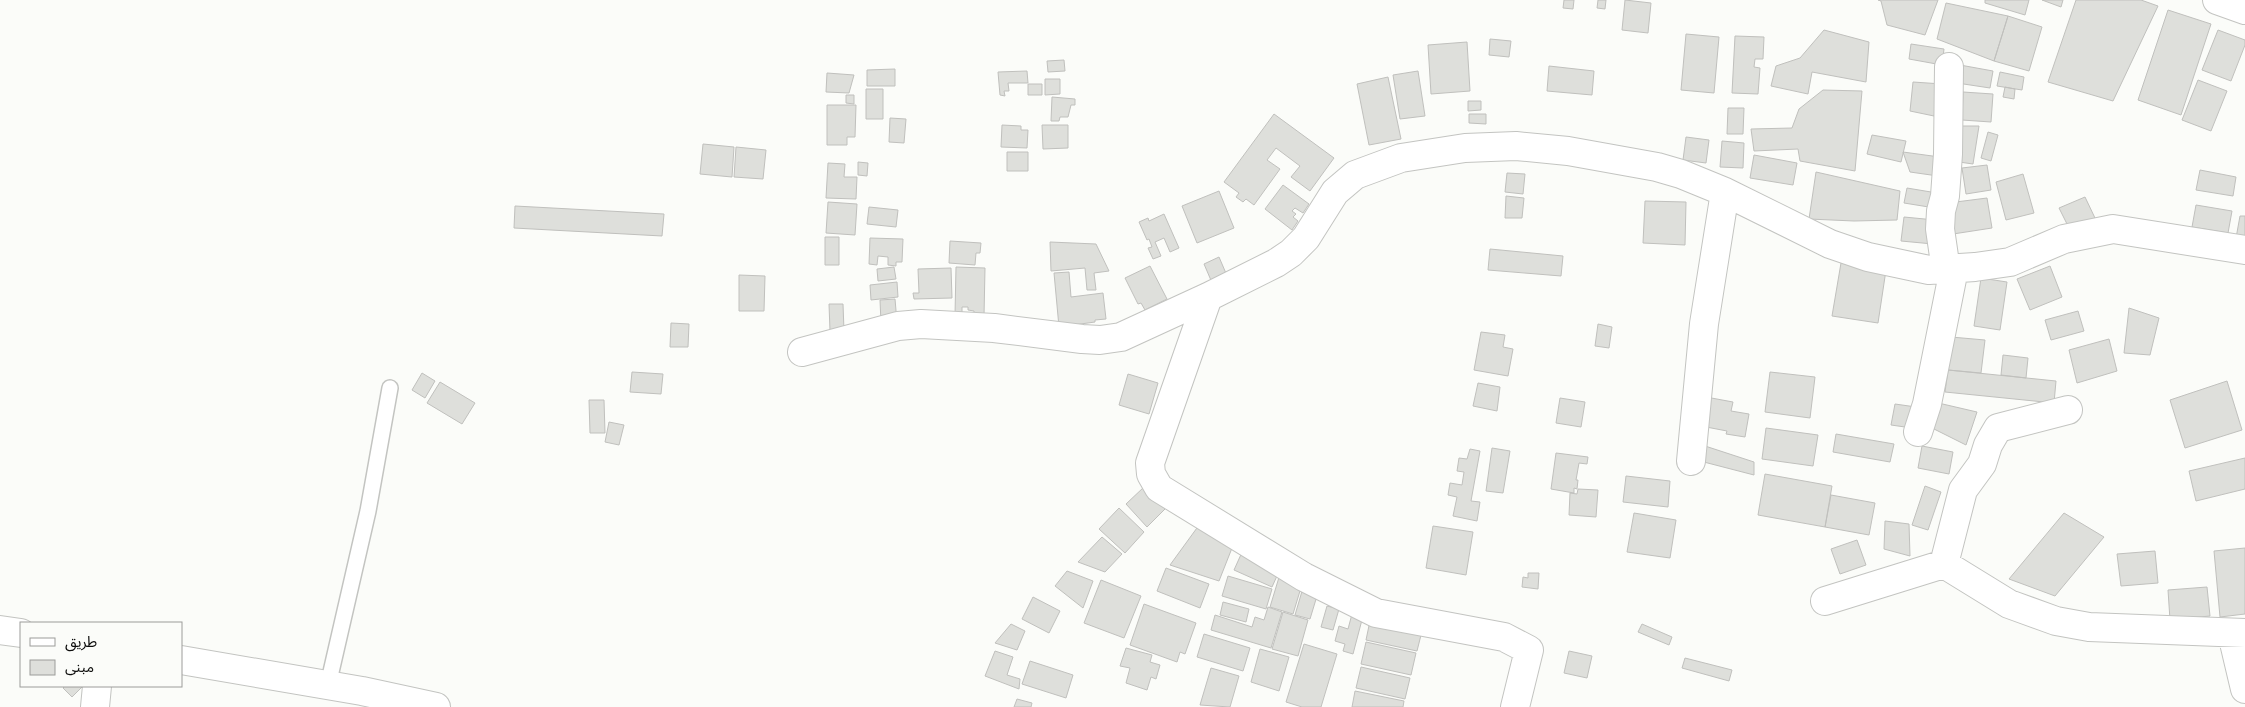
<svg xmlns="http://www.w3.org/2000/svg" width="2245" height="707" font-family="Montserrat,'Noto Sans Arabic',sans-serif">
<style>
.building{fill:#dedfdb;stroke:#c0c0bd}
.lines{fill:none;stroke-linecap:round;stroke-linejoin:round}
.lane-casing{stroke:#c3c4c1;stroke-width:18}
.street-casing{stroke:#c3c4c1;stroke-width:30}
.lane{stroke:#fff;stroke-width:15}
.street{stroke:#fff;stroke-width:28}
</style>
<rect width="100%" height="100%" fill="#fbfcf9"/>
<path class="building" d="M1564 0H1574L1573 9 1563 8Z
M1598 0H1606L1605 9 1597 8Z
M1625 0 1651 3 1648 33 1622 30Z
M1878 0H1938L1925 35 1887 25 1881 1Z
M1985 0H2029L2025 15 1985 3Z
M2042 0H2063L2061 7Z
M2076 0H2141L2158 6 2113 101 2048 82Z
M1946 3 2008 16 1994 61 1937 39Z
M2168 10 2211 24 2181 115 2138 100Z
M2008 16 2042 27 2029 71 1994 61Z
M1824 30 1869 42 1866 82 1812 72 1808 94 1771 86 1776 66 1800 58Z
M2218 30 2245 40V45L2231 81 2202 70Z
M1686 34 1719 37 1714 93 1681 90Z
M1735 36 1764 37 1763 59H1755L1754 67 1760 68 1758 94 1732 93Z
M1490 39 1511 41 1509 57 1489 55Z
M1467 42 1470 91 1431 94 1428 45Z
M1911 44 1944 49 1942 65 1909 59Z
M1064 60 1065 71 1048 72 1047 61Z
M1960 65 1993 71 1990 88 1957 83Z
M1549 66 1594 71 1592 95 1547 91Z
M895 69V86H867V70Z
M1027 71 1028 83H1008L1009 91H1004L1005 96 1000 95 998 72Z
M1418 71 1425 116 1400 119 1393 75Z
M2000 72 2024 77 2022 90 1997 86Z
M827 73 854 75 849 93 826 92Z
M1388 77 1401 139 1369 145 1357 84Z
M1045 79H1060V94L1045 95Z
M2198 80 2227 91 2211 131 2182 120Z
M1913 82 1942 84 1934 116 1910 111Z
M1028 84H1042V95H1028Z
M2005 87 2015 89 2014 99 2003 97Z
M866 89H883V119H866Z
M1823 90 1862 91 1855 171 1800 161 1798 149 1754 151 1751 129 1792 128 1799 109Z
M1963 92 1993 94 1991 122 1962 120Z
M846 95H854V104L846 103Z
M1052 97 1075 99V105H1071L1068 117H1060L1059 121H1051Z
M1468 101H1481V110L1468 111Z
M827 105H856L855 137H847V145H827Z
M1728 108H1744L1743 134H1727Z
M1274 114 1334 158 1310 191 1291 177 1300 166 1276 148 1267 160 1280 169 1254 205 1246 199 1243 202 1236 197 1239 193 1224 182Z
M1469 114H1486V124L1469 123Z
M890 118 906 119 904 143 889 142Z
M1002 125 1021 126V130H1028L1027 148 1001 147Z
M1042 125H1068V148L1043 149Z
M1960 126H1979L1973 164 1959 162Z
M1988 132 1998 135 1991 161 1981 158Z
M1872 135 1906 141 1901 162 1867 154Z
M1686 137 1709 140 1706 163 1683 160Z
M1722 141 1744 143 1743 168 1720 167Z
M703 144 734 147 732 177 700 174Z
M736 147 766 150 763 179 734 177Z
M1007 152H1028V171H1007Z
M1903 152 1947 158 1945 177 1910 172Z
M1754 155 1797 163 1793 185 1750 178Z
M858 162 868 163 867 176 858 175Z
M828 163 845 164 844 177H857L856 199 826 198Z
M1987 165 1991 190 1966 194 1962 168Z
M2200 170 2236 177 2233 196 2196 190Z
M1816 172 1900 191 1897 220 1854 221 1809 219Z
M1507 173 1525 174 1523 194 1505 192Z
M2023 174 2034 213 2006 220 1996 182Z
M1283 185 1309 204 1303 213 1295 208 1292 211 1296 214 1293 217 1298 221 1292 230 1265 209Z
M1907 188 1937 193 1935 208 1904 203Z
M1219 191 1234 228 1197 243 1182 206Z
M1506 196 1524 198 1522 218H1505Z
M2085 197 2095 218 2070 230 2059 208Z
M1987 198 1992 228 1953 234 1948 203Z
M1645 201 1686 202 1685 245 1643 243Z
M828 202 857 204 855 235 826 233Z
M2196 205 2232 211 2228 233 2192 227Z
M515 206 664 214 662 236 514 228Z
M869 207 898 210 896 227 867 224Z
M1164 214 1179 248 1170 252 1164 238 1155 242 1161 256 1153 259 1148 248 1152 247 1149 239 1147 240 1139 222 1148 218 1149 221Z
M2240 216H2245V239L2236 238Z
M1904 217 1935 220 1933 244 1901 241Z
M825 237H839V265H825Z
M870 238 903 239 902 262H896V266L888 265V257L878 256 877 265 869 264Z
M950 241 981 243 980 253H976L975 265 949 263Z
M1050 242 1096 244 1109 271 1094 273 1096 290H1087L1085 268 1051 271Z
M1490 249 1563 256 1561 276 1488 270Z
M1219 257 1228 278 1213 285 1204 264Z
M1841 263 1886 270 1878 323 1832 316Z
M1150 266 1167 299 1145 310 1141 303 1138 304 1125 278Z
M2050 266 2062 297 2030 310 2017 279Z
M894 267 896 279 878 281 877 269Z
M956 267 985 268 984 316H974V311L968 310V307H962V315H955Z
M951 268 952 298 914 299 913 293H919L918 269Z
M1069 272 1071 297 1103 293 1106 319 1095 320V322L1059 327 1054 273Z
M739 275 765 276 764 311H739Z
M1981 278 2007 282 2000 330 1974 326Z
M897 282 898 297 871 300 870 285Z
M895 299 897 322 881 323 880 300Z
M829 304H843L844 331H830Z
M2129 308 2159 318 2150 355 2124 353Z
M2078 311 2084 331 2051 340 2045 320Z
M671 323 689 324 688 347H670Z
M1598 324 1612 327 1609 348 1595 346Z
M1481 332 1505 335 1503 347 1513 349 1508 376 1474 370Z
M1951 337 1985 340 1981 373 1948 370Z
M2109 339 2117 371 2077 383 2069 350Z
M2003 355 2028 358 2026 378 2001 375Z
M1948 370 2056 381 2054 403 1945 392Z
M632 372 663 374 661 394 630 392Z
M1770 372 1815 377 1810 418 1765 412Z
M422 373 435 381 425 398 412 390Z
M1128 374 1158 383 1149 414 1119 405Z
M2227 381 2242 430 2185 448 2170 400Z
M440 382 475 403 462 424 427 403Z
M1478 383 1500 387 1497 411 1473 406Z
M1706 397 1733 402 1731 411 1749 414 1745 437 1726 434 1727 431 1701 426Z
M1560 398 1585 402 1581 427 1556 423Z
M589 400H604L605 433H590Z
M1934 402 1977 412 1966 445 1926 425Z
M1895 404 1916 407 1912 428 1891 425Z
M609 422 624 425 619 445 605 442Z
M1766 428 1818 435 1813 466 1762 459Z
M1836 434 1894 444 1890 462 1833 452Z
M1702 445 1754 462V475L1700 461Z
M1922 446 1953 452 1949 474 1918 468Z
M1492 448 1510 451 1503 493 1486 491Z
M1470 449 1480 451 1471 501 1480 502 1477 521 1453 516 1457 497 1448 495 1450 483 1462 485 1464 472 1457 471 1459 458 1467 459Z
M1556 453 1588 457 1587 464 1579 463 1576 480H1578L1577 489 1574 488V493L1551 489Z
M2245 458V489L2196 501 2189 471Z
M1765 474 1832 486 1825 527 1758 515Z
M1626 476 1670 481 1668 507 1623 502Z
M1925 486 1941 492 1928 530 1912 525Z
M1144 487 1172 502 1147 527 1126 504Z
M1578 489 1598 490 1596 517 1569 515 1570 493 1577 494Z
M1831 495 1875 503 1869 535 1825 527Z
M1119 508 1144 532 1125 553 1099 529Z
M1634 513 1676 520 1670 558 1627 552Z
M2064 513 2104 537 2055 596 2009 579Z
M1202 521 1234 543 1219 581 1170 565Z
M1885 521 1909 524 1910 556 1884 549Z
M1433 526 1473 532 1466 575 1426 568Z
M1102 537 1122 554 1105 572 1078 562Z
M1857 540 1866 565 1840 574 1831 549Z
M2245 548V614L2220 617 2214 551Z
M1243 550 1281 567 1272 587 1234 570Z
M2155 551 2158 583 2121 586 2117 554Z
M1166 568 1209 584 1200 608 1157 591Z
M1067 571 1093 581 1083 608 1055 586Z
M1528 573H1539L1538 589 1522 587 1523 577 1528 578Z
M1280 574 1303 581 1293 614 1270 607Z
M1228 576 1272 589 1266 609 1222 596Z
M1101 580 1141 596 1124 638 1084 623Z
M1305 581 1320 586 1310 619 1295 615Z
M2207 587 2210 616 2170 620 2168 590Z
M1033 597 1060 611 1049 633 1022 619Z
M1223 602 1249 609 1246 622 1220 615Z
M1144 604 1196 623 1185 654 1180 652 1177 662 1130 645Z
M1327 606 1339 609 1333 630 1321 627Z
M1268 607 1282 612 1271 648 1211 630 1215 615 1252 627 1255 617 1264 620Z
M1283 612 1308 620 1298 656 1272 649Z
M1352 614 1363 616 1353 654 1343 651 1345 644 1335 641 1339 626 1348 629Z
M1371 616 1423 627 1417 651 1366 640Z
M1011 624 1025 631 1017 650 995 643Z
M1642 624 1672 637 1669 645 1638 632Z
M1204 634 1250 648 1243 671 1197 657Z
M1366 642 1416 653 1411 675 1361 664Z
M1304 644 1337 654 1321 707H1302L1286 702Z
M1126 648 1152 655 1150 662 1160 665 1156 679 1151 677 1147 690 1126 683 1130 668 1120 666Z
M1260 649 1289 657 1279 691 1251 682Z
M995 651 1013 657 1007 675 1020 679 1019 689 985 676Z
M1569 651 1592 656 1587 678 1564 673Z
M1685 658 1732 670 1729 681 1682 668Z
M1030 661 1073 675 1066 698 1022 684Z
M1361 667 1410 678 1405 699 1356 688Z
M1211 668 1239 676 1230 707 1200 705Z
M65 686H80L82 687 72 697 63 688Z
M1355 691 1404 701 1403 707H1352Z
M1017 699 1032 703 1031 707H1014Z"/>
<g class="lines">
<g class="lane-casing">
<path id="lane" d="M328 685 368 511 390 388"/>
</g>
<g class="street-casing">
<path id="street" d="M2217 0 2245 10
M1946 270 1940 229 1941 211 1945 196 1948 154 1949 67
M1208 297 1150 463 1151 474 1159 488 1304 577 1376 613 1504 637 1529 650 1515 707
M802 352 898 326 921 324 994 328 1082 339 1100 340 1121 337 1208 297 1276 263 1291 253 1306 238 1335 192 1355 175 1401 158 1465 148 1516 146 1568 151 1657 167 1681 174 1725 192 1830 244 1868 257 1929 270 1975 267 2010 262 2064 239 2113 229 2245 250
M2068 410 1998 428 1988 445 1982 464 1963 490 1944 564 2009 604 2056 621 2089 627 2245 633
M1918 432 1927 404 1954 269
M1691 461 1704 324 1725 192
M1825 601 1944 564
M0 630 21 633
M2232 634 2245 689
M181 660 362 691 436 707
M95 707 97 686"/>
</g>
<use href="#lane" class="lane"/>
<use href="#street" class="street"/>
</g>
<rect x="20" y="622" width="162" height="65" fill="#fbfcf9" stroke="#9c9c9a"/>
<rect x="30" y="638" width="25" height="8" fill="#ffffff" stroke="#9c9c9a"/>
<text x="65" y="647" font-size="15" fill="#0d0d0c">طريق</text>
<rect x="30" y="660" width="25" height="15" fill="#dedfdb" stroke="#9c9c9a"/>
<text x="65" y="672" font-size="15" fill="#0d0d0c">مبنى</text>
</svg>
